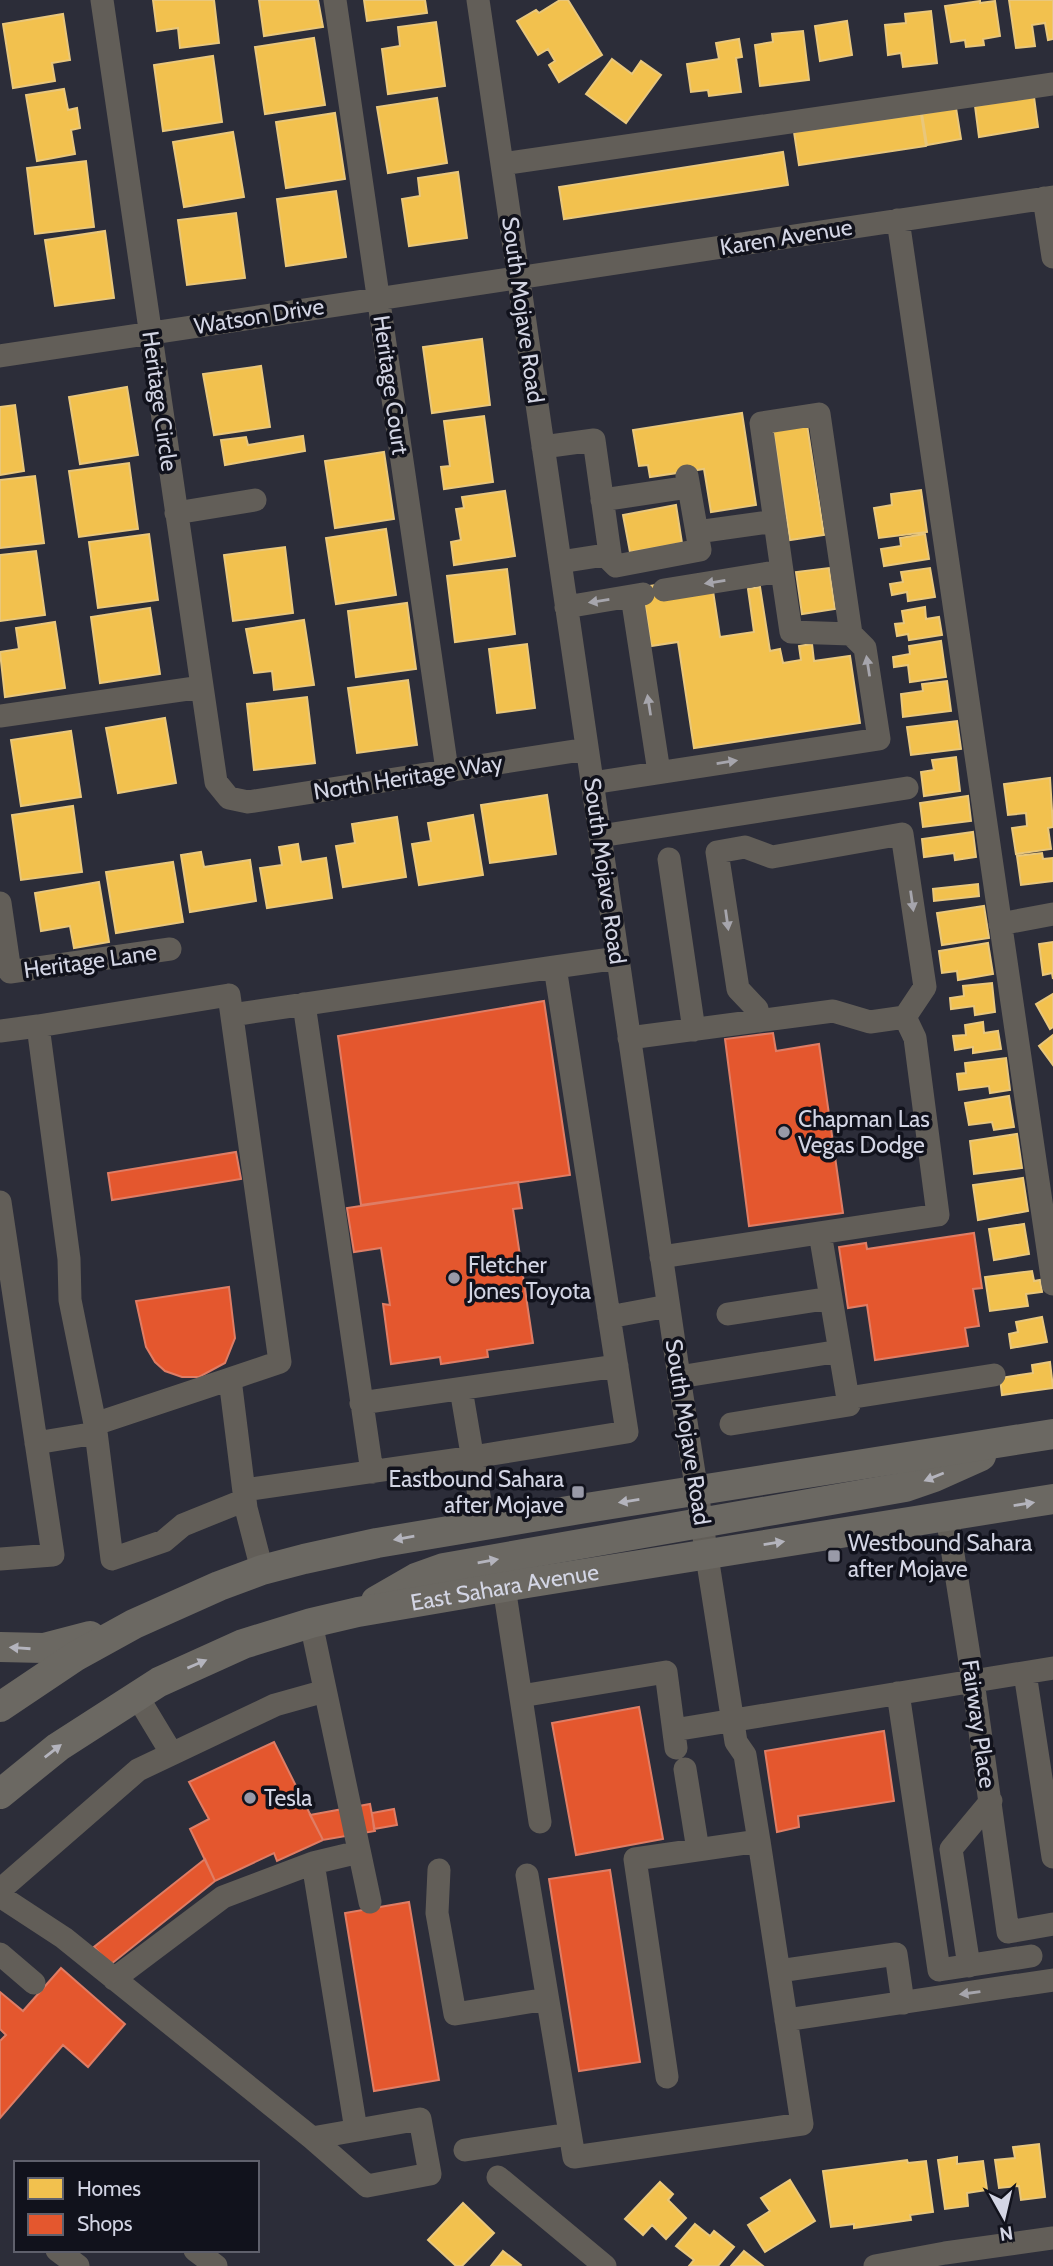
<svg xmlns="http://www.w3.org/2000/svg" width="1053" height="2266" font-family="Cabin,sans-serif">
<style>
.homes{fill:#f2c14e;stroke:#e9c77b;stroke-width:2}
.shops{fill:#e4572e;stroke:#df7d65;stroke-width:2}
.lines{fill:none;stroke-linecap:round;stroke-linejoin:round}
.minor{stroke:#625e58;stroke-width:23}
.major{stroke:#6b6862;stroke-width:30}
.oneway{fill:#a6a5ac}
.oneway2{fill:#b4b4bd}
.poi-dot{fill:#999aa8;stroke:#11121c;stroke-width:2.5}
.labels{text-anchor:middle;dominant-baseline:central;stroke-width:7;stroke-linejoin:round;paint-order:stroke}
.street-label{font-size:23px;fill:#d3d5e4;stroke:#11121c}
.poi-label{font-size:23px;fill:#d3d5e4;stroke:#11121c;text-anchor:start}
</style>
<rect width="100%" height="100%" fill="#2c2d39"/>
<path class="homes" d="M153 0H214L219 43 180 48 178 28 157 31Z
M259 0H318L323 27 264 36Z
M364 0H425L427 13 367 21Z
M560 0H568L602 55 559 82 549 65 555 61 548 49 538 55 517 21 536 10 539 13Z
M1009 0H1053V39L1048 40 1045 23 1032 25 1035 46 1016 48Z
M980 1V3L995 1 1000 36 983 39 984 45 966 47 965 40 951 42 945 6Z
M931 11 937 63 903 67 901 53 888 55 885 25 906 23 905 14Z
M63 14 70 60 52 63 55 81 13 88 3 24Z
M847 21 852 55 820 61 815 26Z
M436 22 445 86 388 94 382 49 400 46 398 27Z
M803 31 809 80 760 86 755 45 773 42 772 34Z
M314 38 325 105 265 114 255 47Z
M739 39 742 57 736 58 741 92 709 96 708 90 691 92 687 64 719 59 716 43Z
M213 56 222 122 163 131 154 65Z
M612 59 632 74 641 61 661 75 626 123 586 94Z
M64 89 68 110 77 108 80 128 71 130 75 154 37 161 26 95Z
M1034 97 1038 127 979 137 975 106Z
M437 98 447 163 388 173 377 107Z
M956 108 961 139 927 145 922 114Z
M335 113 345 179 286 188 276 122Z
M921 114 926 146 799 165 794 132Z
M233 132 244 197 184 207 173 142Z
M783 152 788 185 564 219 559 187Z
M86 161 94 227 35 234 27 168Z
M458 172 467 238 409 246 402 199 420 196 418 178Z
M336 191 346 257 286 266 277 199Z
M236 213 245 278 187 285 178 220Z
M105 231 114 298 55 306 45 240Z
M482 339 490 405 432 413 423 347Z
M261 366 270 427 214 435 203 374Z
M127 387 138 455 80 464 69 397Z
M15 405 24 471 0 475V407Z
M742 413 756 505 711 512 704 469 650 477 648 465 639 466 633 430Z
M484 416 493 482 444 489 441 467 450 466 444 421Z
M807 425 824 535 790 540 773 430Z
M303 436 305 451 225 465 221 440 246 437 248 445Z
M384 452 394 519 335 528 325 461Z
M129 463 138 529 79 537 69 471Z
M35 476 44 543 0 548V480Z
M921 490 927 532 879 538 874 508 892 505 891 494Z
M505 491 515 556 454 565 451 542 461 540 456 509 464 508 462 497Z
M676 505 682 543 630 552 623 515Z
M386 529 396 595 336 604 326 538Z
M149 534 158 600 98 608 89 542Z
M925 534 929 559 884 566 881 549 901 546 900 538Z
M285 547 293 613 233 621 224 555Z
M36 551 45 615 0 621V555Z
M829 568 835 609 802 614 796 572Z
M930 568 935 597 908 601 907 592 892 595 890 584 903 582 901 572Z
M507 569 515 634 455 642 447 576Z
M663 584 713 591 720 637 754 632 748 589 760 587 770 651 780 649 783 663 801 660 799 646 812 644 814 661 850 656 860 723 694 748 678 642 651 646 642 587Z
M407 603 416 669 356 677 348 611Z
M925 607 926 619 939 617 942 635 909 640 908 634 897 636 895 624 904 623 902 611Z
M150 608 160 674 100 683 91 617Z
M304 620 314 685 274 690 272 671 254 673 246 629Z
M55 622 65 688 5 697 0 652 19 649 16 628Z
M941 641 946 677 910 682 908 665 894 667 893 657 910 654 909 646Z
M527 644 535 708 497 713 489 649Z
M408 680 417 745 357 753 348 688Z
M947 681 951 711 903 717 901 694 923 691 922 684Z
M307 697 315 763 254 770 247 704Z
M165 718 176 783 118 793 106 728Z
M957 721 961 749 911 755 907 727Z
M71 731 81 797 21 806 11 740Z
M956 757 960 791 924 796 921 772 934 770 932 760Z
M1050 778 1053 827 1048 828 1051 849 1016 854 1012 828 1027 826 1026 813 1008 815 1004 784Z
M547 795 556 854 490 863 481 805Z
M968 796 971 821 923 827 920 803Z
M73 806 82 872 21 880 12 815Z
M473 815 483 875 419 885 412 844 431 841 428 823Z
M397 817 406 877 343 887 336 846 355 843 352 824Z
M973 832 976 857 955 860 954 853 924 857 922 839Z
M298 844 301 862 326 858 332 898 267 908 260 868 282 865 279 847Z
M201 852 204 867 250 860 256 901 190 912 181 855Z
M1042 853 1043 859 1053 858V881L1021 885 1017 856Z
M173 862 183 922 116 933 106 872Z
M99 882 109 942 74 948 70 926 41 931 35 893Z
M978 884 979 896 934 901 933 889Z
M984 906 989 938 942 945 937 913Z
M1053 942V979L1052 973 1043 975 1039 944Z
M988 943 993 974 958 980 957 971 942 973 939 951Z
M992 983 995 1012 975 1015 974 1006 951 1009 950 998 964 996 963 986Z
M1053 994V1027L1050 1029 1036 1004Z
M983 1022 984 1033 998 1031 1001 1049 973 1053V1047L955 1050 953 1036 966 1035 965 1025Z
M1053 1035V1065L1039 1046Z
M1006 1058 1010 1090 990 1093 989 1086 959 1090 957 1074 966 1073 965 1063Z
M1009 1096 1014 1127 994 1130 992 1122 969 1125 965 1103Z
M1017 1134 1022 1168 974 1174 970 1141Z
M1023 1178 1028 1211 978 1220 973 1185Z
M1024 1224 1029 1254 994 1260 989 1229Z
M1032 1271 1034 1281 1040 1280 1042 1292 1026 1294 1028 1306 990 1311 985 1277Z
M1042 1317 1047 1342 1011 1348 1009 1334 1018 1332 1016 1322Z
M1050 1362 1053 1388 1002 1395 1000 1378 1033 1373 1032 1365Z
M1039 2144 1045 2197 1021 2200 1019 2186 999 2188 995 2160 1015 2158 1013 2147Z
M957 2157V2164L983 2161 987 2190 967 2193 968 2206 945 2209 938 2160Z
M907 2160 908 2163 926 2161 933 2212 910 2215 911 2220 854 2228V2224L831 2227 823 2171Z
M790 2180 815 2221 765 2252 748 2225 770 2211 761 2198Z
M660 2182 673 2194 668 2200 686 2218 666 2239 652 2225 643 2235 625 2219Z
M463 2203 494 2233 462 2266H456L428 2240Z
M695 2224 710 2236 714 2231 734 2247 718 2266H689L694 2260 676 2246Z
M503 2251 521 2265 520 2266H491Z
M744 2251 763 2266H731Z"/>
<path class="shops" d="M544 1001 570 1175 361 1205 338 1036Z
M773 1033 776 1051 819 1044 843 1213 749 1226 725 1039Z
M236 1152 241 1179 112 1200 108 1173Z
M518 1182 522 1208 513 1209 533 1343 487 1350 488 1357 441 1364 440 1357 391 1364 383 1304 390 1305 381 1248 354 1252 347 1208Z
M974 1233 982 1288 973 1289 979 1326 965 1328 968 1346 875 1360 867 1305 848 1308 839 1247 866 1243 867 1249Z
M229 1287 235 1338 225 1363 199 1377H182L165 1371 155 1362 146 1347 136 1301Z
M639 1707 663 1839 576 1855 552 1723Z
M884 1731 894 1801 798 1816 799 1827 777 1832 765 1751Z
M274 1742 323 1840 277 1861 274 1853 215 1881 190 1829 209 1819 189 1782Z
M370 1804 375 1831 323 1840 310 1815Z
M394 1809 397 1825 374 1829 372 1813Z
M205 1859 215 1881 110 1965 94 1947Z
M610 1870 640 2062 579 2071 549 1879Z
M409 1902 439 2080 374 2091 345 1913Z
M61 1968 125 2024 88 2067 63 2045 0 2118V2041L6 2035 0 2029V1992L23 2011Z"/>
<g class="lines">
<path class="minor" d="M102 0 216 782 229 798 248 802 587 749
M335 0 447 770
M478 0 679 1377 736 1742 745 1755 759 1841
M502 164 1053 84
M1044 198 1053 257
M898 220 1053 1284
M0 356 1053 197
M543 447 594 440 611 561
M602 500 689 487
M176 513 255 500
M697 532 775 521
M560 562 605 555 616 566 700 550 687 476
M782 571 761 423 819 414 851 634
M632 596 659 772
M566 607 643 594
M0 716 202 687
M592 783 879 739 865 648 851 634 791 632 782 571 664 590
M600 836 907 788
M669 859 694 1030
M0 903 10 972 170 949
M1000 924 1053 914
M555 967 618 958
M304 1004 372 1472
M232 1015 555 967 627 1432 473 1457 244 1490
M759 1021 757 1009 738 989 717 852 745 847 772 857 902 834 925 987 905 1017
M0 1031 38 1026
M629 1038 833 1011 870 1022 905 1017 915 1038 938 1215 661 1257
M0 1202 53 1555 0 1559
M728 1314 831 1298
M609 1317 668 1306
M679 1377 840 1351
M230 1379 280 1362 229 995 38 1026 69 1259 70 1300 95 1424 230 1379 246 1508 262 1570
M461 1389 484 1525
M848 1398 994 1375
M361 1403 617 1366
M95 1424 112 1559 164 1541 183 1525 245 1500
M731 1424 849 1405 820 1233
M36 1443 96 1433
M947 1516 973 1681 1008 1932 1053 1924
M504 1587 540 1822
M311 1623 370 1902
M1025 1673 1053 1857
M898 1693 939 1970 1031 1956
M137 1696 172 1754
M521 1696 666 1672 676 1748
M674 1730 1053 1668
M685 1769 698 1850
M439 1870 437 1913 455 2014 547 1999
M527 1875 574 2157 802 2124 759 1841 635 1859 667 2077
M0 1890 138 1770 275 1705 325 1691
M0 1896 64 1938 312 2138 367 2186 430 2174 420 2119 312 2138
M0 1954 34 1983
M969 1966 951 1849 991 1801
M779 1971 896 1954 903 2003
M114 1979 223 1897 313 1863
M786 2020 1053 1980
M356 2130 313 1863 359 1852
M465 2150 570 2134
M498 2177 605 2266
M57 2250 78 2266
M195 2250 216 2266
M875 2266 945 2253 1053 2238"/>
<g class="major">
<path d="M376 1601 416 1578 444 1568 905 1487 934 1477 981 1456"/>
<path d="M0 1647 44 1648 90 1636"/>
<path d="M0 1707 76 1656 134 1624 219 1586 262 1570 304 1559 377 1543 580 1509 1053 1434"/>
<path id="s1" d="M0 1794 58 1747 159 1682 243 1644 311 1623 358 1612 527 1583 1053 1499"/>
</g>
</g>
<defs><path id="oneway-solid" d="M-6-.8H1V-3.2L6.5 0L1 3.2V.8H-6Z" transform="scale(1.75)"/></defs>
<g class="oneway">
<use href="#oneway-solid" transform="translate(715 582) rotate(171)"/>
<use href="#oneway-solid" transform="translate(599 601) rotate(171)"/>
<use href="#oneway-solid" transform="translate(868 666) rotate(-99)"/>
<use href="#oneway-solid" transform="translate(649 705) rotate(-99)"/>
<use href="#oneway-solid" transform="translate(727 762) rotate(-9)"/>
<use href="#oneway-solid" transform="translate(912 901) rotate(82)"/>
<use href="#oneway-solid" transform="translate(727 920) rotate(82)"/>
<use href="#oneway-solid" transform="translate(970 1993) rotate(172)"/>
</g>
<g class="oneway2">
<use href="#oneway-solid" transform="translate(934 1477) rotate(158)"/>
<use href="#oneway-solid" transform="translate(629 1501) rotate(171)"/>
<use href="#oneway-solid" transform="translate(1024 1504) rotate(-9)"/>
<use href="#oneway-solid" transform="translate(404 1538) rotate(170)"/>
<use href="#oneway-solid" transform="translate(774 1543) rotate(-9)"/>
<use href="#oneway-solid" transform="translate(488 1561) rotate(-10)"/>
<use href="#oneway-solid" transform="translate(20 1648) rotate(-176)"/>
<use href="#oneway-solid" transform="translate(197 1664) rotate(-23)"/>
<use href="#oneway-solid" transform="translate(53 1751) rotate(-38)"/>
</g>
<g class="poi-dot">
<circle cx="784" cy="1132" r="7"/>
<circle cx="454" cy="1278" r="7"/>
<rect x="571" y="1485" width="14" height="14" rx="3.5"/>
<rect x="827" y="1549" width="14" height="14" rx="3.5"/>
<circle cx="250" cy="1798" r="7"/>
</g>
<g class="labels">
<g class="street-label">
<text transform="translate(786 237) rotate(-9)">Karen Avenue</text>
<text transform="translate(523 310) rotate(82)">South Mojave Road</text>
<text transform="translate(259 316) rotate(-9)">Watson Drive</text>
<text transform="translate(391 385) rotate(82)">Heritage Court</text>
<text transform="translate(160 401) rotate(82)">Heritage Circle</text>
<text transform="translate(408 777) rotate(-9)">North Heritage Way</text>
<text transform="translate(605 871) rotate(82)">South Mojave Road</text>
<text transform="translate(90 961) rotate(-8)">Heritage Lane</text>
<text transform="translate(688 1432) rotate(81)">South Mojave Road</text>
<text stroke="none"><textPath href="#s1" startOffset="555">East Sahara Avenue</textPath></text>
<text transform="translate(979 1724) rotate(82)">Fairway Place</text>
</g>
<g class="poi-label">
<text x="798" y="1119">Chapman Las<tspan x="798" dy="26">Vegas Dodge</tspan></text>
<text x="468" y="1265">Fletcher<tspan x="468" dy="26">Jones Toyota</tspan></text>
<text x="564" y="1479" text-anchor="end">Eastbound Sahara<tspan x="564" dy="26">after Mojave</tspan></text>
<text x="848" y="1543">Westbound Sahara<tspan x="848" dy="26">after Mojave</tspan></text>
<text x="264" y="1798">Tesla</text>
</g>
</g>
<rect x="14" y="2161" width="245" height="91" fill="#11121c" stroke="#5f606c" stroke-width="2"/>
<rect x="28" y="2178" width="35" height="21" fill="#f2c14e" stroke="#5f606c" stroke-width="2"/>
<text x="77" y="2196" font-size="21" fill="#d3d5e4">Homes</text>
<rect x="28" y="2214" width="35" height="21" fill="#e4572e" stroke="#5f606c" stroke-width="2"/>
<text x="77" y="2231" font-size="21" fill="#d3d5e4">Shops</text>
<g transform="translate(1004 2217) rotate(172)" stroke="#11121c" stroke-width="5" paint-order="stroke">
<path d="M0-5L12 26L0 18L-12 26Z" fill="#d3d5e4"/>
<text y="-10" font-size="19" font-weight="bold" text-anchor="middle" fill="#d3d5e4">N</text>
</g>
</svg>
